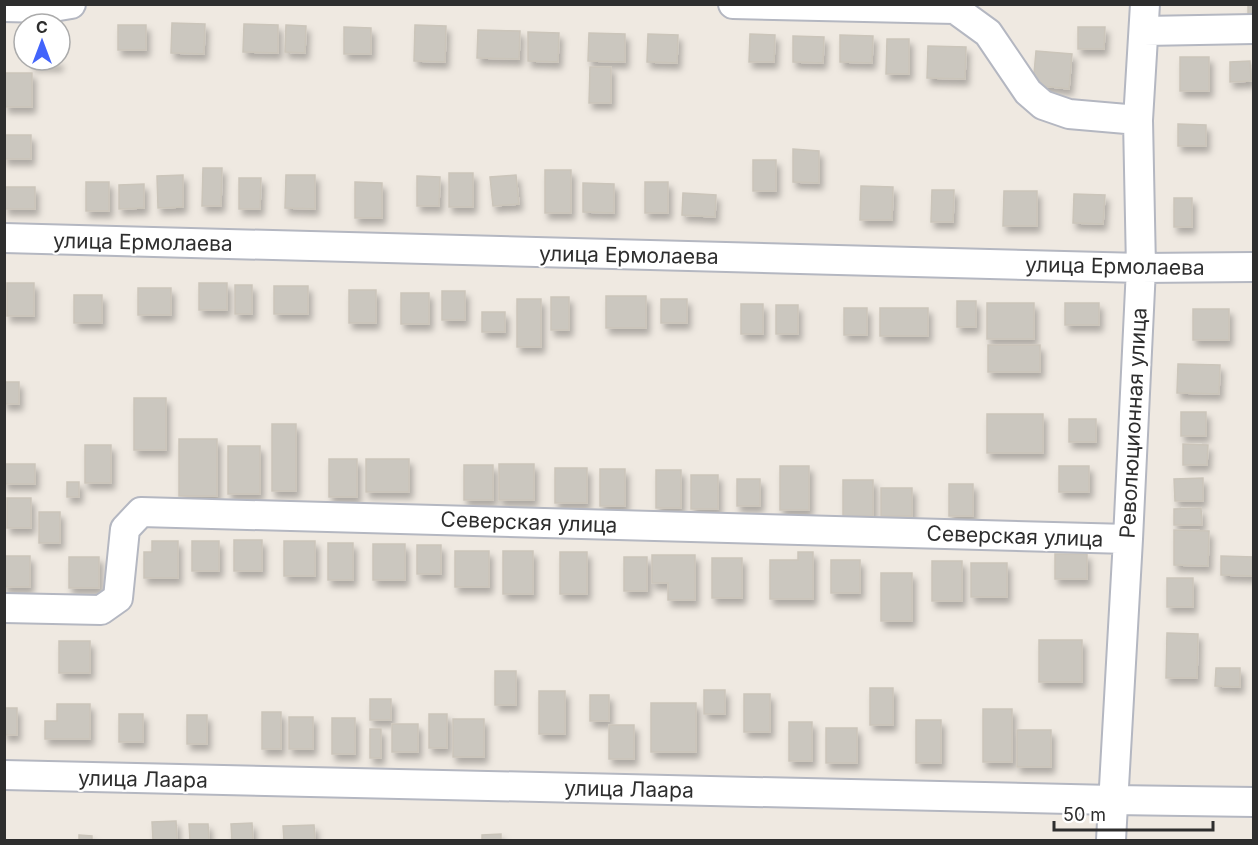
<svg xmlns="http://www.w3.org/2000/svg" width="1258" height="845" font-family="Inter,sans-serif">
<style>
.building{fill:#cbc7bf;stroke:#cbc5ba;stroke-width:1.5;filter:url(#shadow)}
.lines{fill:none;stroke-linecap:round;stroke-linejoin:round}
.minor-casing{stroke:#b4b7c1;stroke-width:32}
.minor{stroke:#fff;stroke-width:28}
.labels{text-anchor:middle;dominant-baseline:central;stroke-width:4.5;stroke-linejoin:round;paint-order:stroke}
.street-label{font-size:21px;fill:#2e2e2e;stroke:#fff}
</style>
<defs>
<filter id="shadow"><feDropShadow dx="3.5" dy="6" stdDeviation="3" flood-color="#0004"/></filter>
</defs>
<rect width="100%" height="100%" fill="#efe9e1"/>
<path class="building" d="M1248 4H1254V15H1248Z
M172 23 205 24 204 54 171 53Z
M244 24 278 25V53L243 52Z
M118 25H146V50H118Z
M286 25 306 26 305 53 285 52Z
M415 25 446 26 445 62 414 61Z
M344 27 371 28V54H344Z
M1078 27H1105L1104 49H1078Z
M478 30 520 31 519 59 477 58Z
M528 32 559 33 558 62 528 61Z
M589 33 625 34V62L588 61Z
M648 34 678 35 677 63 647 62Z
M750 34 775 35 774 62H749Z
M840 35 873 36 872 63 840 62Z
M793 36 824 37 823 63 793 62Z
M887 39H909V74H886Z
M928 46 966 47 965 79 927 78Z
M1036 51 1072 54 1069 89 1033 85Z
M1180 57H1209V91H1180Z
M31 60H59V65H31Z
M1250 61 1251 81 1230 82V62Z
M590 67H611V103H589Z
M5 73H32V107H5Z
M1178 124 1206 125V146H1178Z
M4 135H31V159H4Z
M793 149 819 151V183L793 182Z
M753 160H776V191H753Z
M203 168H222L221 206H202Z
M545 170H571V213H545Z
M449 173H473V207H449Z
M183 175V207L158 208 157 176Z
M286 175H315V209L285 208Z
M516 175 519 204 493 206 490 177Z
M417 176 440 177 439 206H417Z
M239 178H261L260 209H239Z
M86 182H109V211H86Z
M355 182 382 183V218H355Z
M645 182H668V213H645Z
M583 183 614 184V213L583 212Z
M144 184V208L119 209V185Z
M861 186 893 187 892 220H860Z
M5 187H35V209H5Z
M932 190H954L953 222H931Z
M1004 191H1037V226H1003Z
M683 193 716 195 715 217 682 215Z
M1074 194 1105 195 1103 224 1073 223Z
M1174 198H1192V227H1174Z
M7 283H34V316H7Z
M199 283H227V310H199Z
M235 285H252V314H235Z
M274 286H308V314H274Z
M138 288H171V315H138Z
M349 290H376V323H349Z
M442 291H465V320H442Z
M401 293H429V324H401Z
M74 295H102V323H74Z
M606 296H646V328H606Z
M551 297H569V330H551Z
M517 299H541V347H517Z
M661 299H687V323H661Z
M957 301H976V327H957Z
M987 303H1034V339H987Z
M1065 303H1099V325H1065Z
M741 304H763V334H741Z
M776 305H798V334H776Z
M844 308H867V335H844Z
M880 308H928V336H880Z
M1193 309H1229V340H1193Z
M482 312H505V332H482Z
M988 345H1040V372H988Z
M1178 364 1220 365 1219 394 1177 393Z
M4 382H19V404H4Z
M134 398H166V450H134Z
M1181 412H1206V436H1181Z
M987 414H1043V453H987Z
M1069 419H1096V442H1069Z
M272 424H296V491H272Z
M179 439H217V496H179Z
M1183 444 1208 445 1207 465H1183Z
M85 445H111V483H85Z
M228 446H260V494H228Z
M329 459H357V497H329Z
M366 459H409V492H366Z
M4 464H35V484H4Z
M499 464H534V500H499Z
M464 465H493V500H464Z
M780 466H809V510H780Z
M1059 466H1089V492H1059Z
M555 468H587V503H555Z
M600 469H625V506H600Z
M656 470H681V508H656Z
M691 475H718V509H691Z
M1203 478V501H1175L1174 479Z
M737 479H760V506H737Z
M843 480H873V516H843Z
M67 482H79V497H67Z
M949 484H973V516H949Z
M881 488H912V516H881Z
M7 498H31V528H7Z
M1201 508 1202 525H1174V509Z
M39 512H60V543H39Z
M1174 530 1209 531 1208 566 1174 565Z
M234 540H262V571H234Z
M152 541H178V578H144V552H152Z
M192 541H219V571H192Z
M284 541H315V576H284Z
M328 543H353V580H328Z
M373 544H405V580H373Z
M417 545H441V574H417Z
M455 551H489V587H455Z
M503 551H533V594H503Z
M560 552H587V594H560Z
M798 552H813V599H770V560H798Z
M1055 554H1087V579H1055Z
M652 555H695V600H668V583H652Z
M4 556H30V587H4Z
M1221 556 1254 557V576L1221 575Z
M69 557H99V588H69Z
M624 557H647V591H624Z
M712 558H742V598H712Z
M831 560H860V593H831Z
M932 561H962V601H932Z
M971 563H1007V597H971Z
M881 573H912V621H881Z
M1167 578H1193V607H1167Z
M1167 633 1198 634 1197 678H1166Z
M1039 640H1082V682H1039Z
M59 641H90V673H59Z
M1216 668H1240V687L1215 686Z
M495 671H516V705H495Z
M870 688H893V725H870Z
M704 690H725V714H704Z
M539 691H565V734H539Z
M744 694H770V732H744Z
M590 695H609V721H590Z
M370 699H391V720H370Z
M651 703H696V752H651Z
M57 704H90V739H45V721H57Z
M4 708H17V735H4Z
M983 709H1012V762H983Z
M262 712H281V749H262Z
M119 714H143V742H119Z
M429 714H447V748H429Z
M187 715H207V744H187Z
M289 717H313V749H289Z
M332 718H355V754H332Z
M453 719H484V757H453Z
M916 720H941V763H916Z
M789 722H812V761H789Z
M392 724H418V752H392Z
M609 725H634V759H609Z
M826 728H857V763H826Z
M370 729H381V758H370Z
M1017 730H1051V767H1017Z
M176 821 177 840H153L152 822Z
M252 823 253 840H232L231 824Z
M189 824H208L209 840H190Z
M314 825 315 840H284L283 826Z
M501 834V840H482V835Z
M79 835 92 836V840H79Z"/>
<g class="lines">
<g class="minor-casing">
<path id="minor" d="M733 4 955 9 988 33 1028 92 1043 105 1069 114 1138 120
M4 7 47 8 71 4
M1144 31 1254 29
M4 238 1141 268 1254 267
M4 608 101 610 118 598 125 529 141 512 1128 539
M4 775 1113 800 1254 802
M1111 840 1128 539 1141 268 1138 120 1145 4"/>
</g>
<use href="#minor" class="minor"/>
</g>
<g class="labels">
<g class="street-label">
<text transform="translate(143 242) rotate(1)">улица Ермолаева</text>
<text transform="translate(629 255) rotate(1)">улица Ермолаева</text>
<text transform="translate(1115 266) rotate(1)">улица Ермолаева</text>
<text transform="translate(1133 423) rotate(-87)">Революционная улица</text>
<text transform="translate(529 522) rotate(2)">Северская улица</text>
<text transform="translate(1015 536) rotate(2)">Северская улица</text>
<text transform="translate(143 779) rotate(1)">улица Лаара</text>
<text transform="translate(629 789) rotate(1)">улица Лаара</text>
</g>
</g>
<rect width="1258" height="845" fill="none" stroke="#2e2e2e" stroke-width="12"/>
<g transform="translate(42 42)"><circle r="28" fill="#ffffff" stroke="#ababab" stroke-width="1.5"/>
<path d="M0-4.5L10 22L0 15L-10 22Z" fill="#4264fb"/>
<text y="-9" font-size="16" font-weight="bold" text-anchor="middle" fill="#2e2e2e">С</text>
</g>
<path d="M1054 821v9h159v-9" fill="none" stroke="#2e2e2e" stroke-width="3"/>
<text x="1063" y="821" font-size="18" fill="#2e2e2e" stroke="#ffffff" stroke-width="4.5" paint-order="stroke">50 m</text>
</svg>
